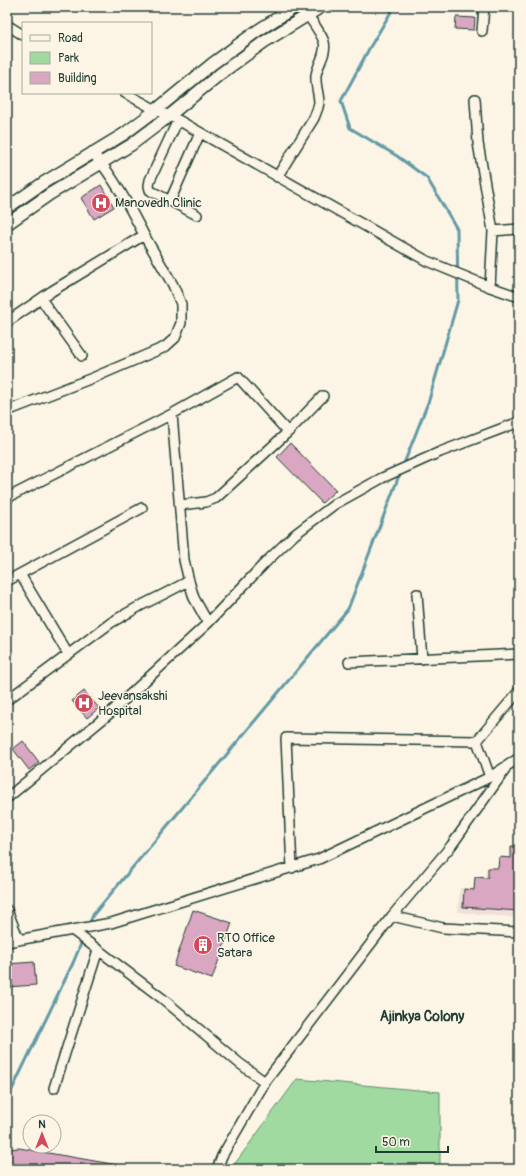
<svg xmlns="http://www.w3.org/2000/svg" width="526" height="1176" font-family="Pangolin,sans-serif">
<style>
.built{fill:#f2deda}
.green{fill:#a0daa0;stroke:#608c6a}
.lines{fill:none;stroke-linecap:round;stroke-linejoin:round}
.stream{stroke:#629aa5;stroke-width:3}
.building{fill:#daa7c2;stroke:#1f3d34}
.minor-casing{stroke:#1f3d34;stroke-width:12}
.tertiary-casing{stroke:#1f3d34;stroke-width:14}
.minor{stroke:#fcf5e5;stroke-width:9}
.tertiary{stroke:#fcf5e5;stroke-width:11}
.labels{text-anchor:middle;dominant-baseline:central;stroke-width:3;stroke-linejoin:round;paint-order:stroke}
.poi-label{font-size:13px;fill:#1f3d34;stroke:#fcf5e5;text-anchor:start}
.neighbourhood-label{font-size:14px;font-weight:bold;fill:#1f3d34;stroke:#fcf5e5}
</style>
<rect width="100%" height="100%" fill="#fcf5e5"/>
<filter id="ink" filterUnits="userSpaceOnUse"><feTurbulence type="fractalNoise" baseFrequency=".025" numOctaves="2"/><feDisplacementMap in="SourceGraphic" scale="8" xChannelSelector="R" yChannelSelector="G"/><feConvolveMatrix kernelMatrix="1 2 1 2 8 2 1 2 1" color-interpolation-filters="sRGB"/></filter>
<g filter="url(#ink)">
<path class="built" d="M519 849V918L458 912 460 888 473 889 474 879 485 880 487 868 499 869 513 860Z"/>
<path class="green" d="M297 1079 440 1092V1169H231Z"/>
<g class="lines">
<path class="stream" d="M394 7 370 47 341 101 350 128 397 156 427 178 457 229 458 300 429 400 403 466
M7 1100 73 963 93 915 348 609 400 473"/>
</g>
<path class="building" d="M456 17 475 18 474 30 455 29Z
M101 185 114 207 94 219 81 198Z
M290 443 336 490 322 503 277 457Z
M84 691 99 708 87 718 72 701Z
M23 741 39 762 29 770 13 749Z
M511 846 519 847V911L463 907 464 889 474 890 475 877 488 878V868H498L499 857 511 858Z
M193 910 232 923 212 979 174 966Z
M34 962 36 985 7 987V964Z
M19 1148 118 1165V1169H7V1149Z"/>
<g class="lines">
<g class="minor-casing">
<path id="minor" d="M7 25 23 35
M482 31 484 7
M125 93 156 110 178 120 427 261 490 287 519 297
M475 99 478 143 493 231
M178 120 150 180 149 186 150 190 153 192 197 215
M92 152C114 177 129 206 144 235
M277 177 314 118C316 113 318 109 319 103 319 94 315 85 316 75 318 64 327 53 324 42 321 32 308 16 302 7
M170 201 200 133
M490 287 493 231 519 229
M41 299 82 356
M7 322 52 291 144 235 173 285 181 304V323L175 338 165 347 95 377 7 411
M7 498 172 414
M180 505 206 502 216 498 288 432 323 396
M20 574 68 654
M7 581 142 508
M417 594 422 659
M208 623 194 598 189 581 184 560 172 414 238 377 288 432
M349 662 519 654
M7 700 112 622 140 606 164 594 189 581
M490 777 477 741 519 691
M7 798 110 713 208 623 265 563 294 535 335 504 382 478 440 452 519 422
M292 868 286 738 477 741
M7 910 19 940
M392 916 443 928 519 932
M72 930 163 999 239 1063 265 1082
M7 942 111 923 319 859 490 777 519 758
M54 1088 98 950
M217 1169 222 1156 265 1082 392 916 451 846 505 770"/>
</g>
<g class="tertiary-casing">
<path id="tertiary" d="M7 208 43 183 124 134 156 110 212 64 257 31 295 7
M7 224 50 194 131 145 164 120 220 74 264 42 321 7"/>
</g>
<use href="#minor" class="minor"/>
<use href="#tertiary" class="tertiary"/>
</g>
</g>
<defs>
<g id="hospital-disc" transform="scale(1)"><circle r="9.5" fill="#d1495b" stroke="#fcf5e5"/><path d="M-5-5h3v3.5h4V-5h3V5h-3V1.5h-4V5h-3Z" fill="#fff"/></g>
<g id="building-disc" transform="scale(1)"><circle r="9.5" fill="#d1495b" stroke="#fcf5e5"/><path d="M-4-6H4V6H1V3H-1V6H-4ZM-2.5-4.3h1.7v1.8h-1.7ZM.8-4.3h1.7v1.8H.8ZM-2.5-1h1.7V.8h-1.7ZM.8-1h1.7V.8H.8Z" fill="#fff"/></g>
</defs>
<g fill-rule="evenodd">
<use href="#hospital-disc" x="101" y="203"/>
<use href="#hospital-disc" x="84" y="703"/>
<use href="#building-disc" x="203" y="945"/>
</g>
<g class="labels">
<g class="poi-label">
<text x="115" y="203">Manovedh Clinic</text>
<text x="98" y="696">Jeevansakshi<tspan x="98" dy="15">Hospital</tspan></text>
<text x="217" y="938">RTO Office<tspan x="217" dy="15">Satara</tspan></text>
</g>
<g class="neighbourhood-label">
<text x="422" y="1016">Ajinkya Colony</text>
</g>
</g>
<rect width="526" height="1176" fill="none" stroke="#fcf5e5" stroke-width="24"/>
<rect x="12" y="12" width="502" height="1152" fill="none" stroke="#1f3d34" stroke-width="1.5" filter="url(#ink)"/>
<rect x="22" y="22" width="130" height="72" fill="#fcf5e5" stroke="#a4ab9e"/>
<rect x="30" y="35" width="20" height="6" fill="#fcf5e5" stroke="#a4ab9e"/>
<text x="58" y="42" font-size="12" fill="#1f3d34">Road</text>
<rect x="30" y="52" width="20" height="12" fill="#a0daa0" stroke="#a4ab9e"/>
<text x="58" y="62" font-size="12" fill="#1f3d34">Park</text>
<rect x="30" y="72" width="20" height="12" fill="#daa7c2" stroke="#a4ab9e"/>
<text x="58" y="82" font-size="12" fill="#1f3d34">Building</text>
<g transform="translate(42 1134)"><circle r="19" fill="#fcf5e5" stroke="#a4ab9e"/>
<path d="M0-3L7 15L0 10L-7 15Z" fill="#d1495b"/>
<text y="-6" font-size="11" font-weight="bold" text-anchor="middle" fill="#1f3d34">N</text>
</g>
<path d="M376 1146v6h72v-6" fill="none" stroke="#1f3d34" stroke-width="2"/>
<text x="382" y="1146" font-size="12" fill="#1f3d34" stroke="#fcf5e5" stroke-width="3" paint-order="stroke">50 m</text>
</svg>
